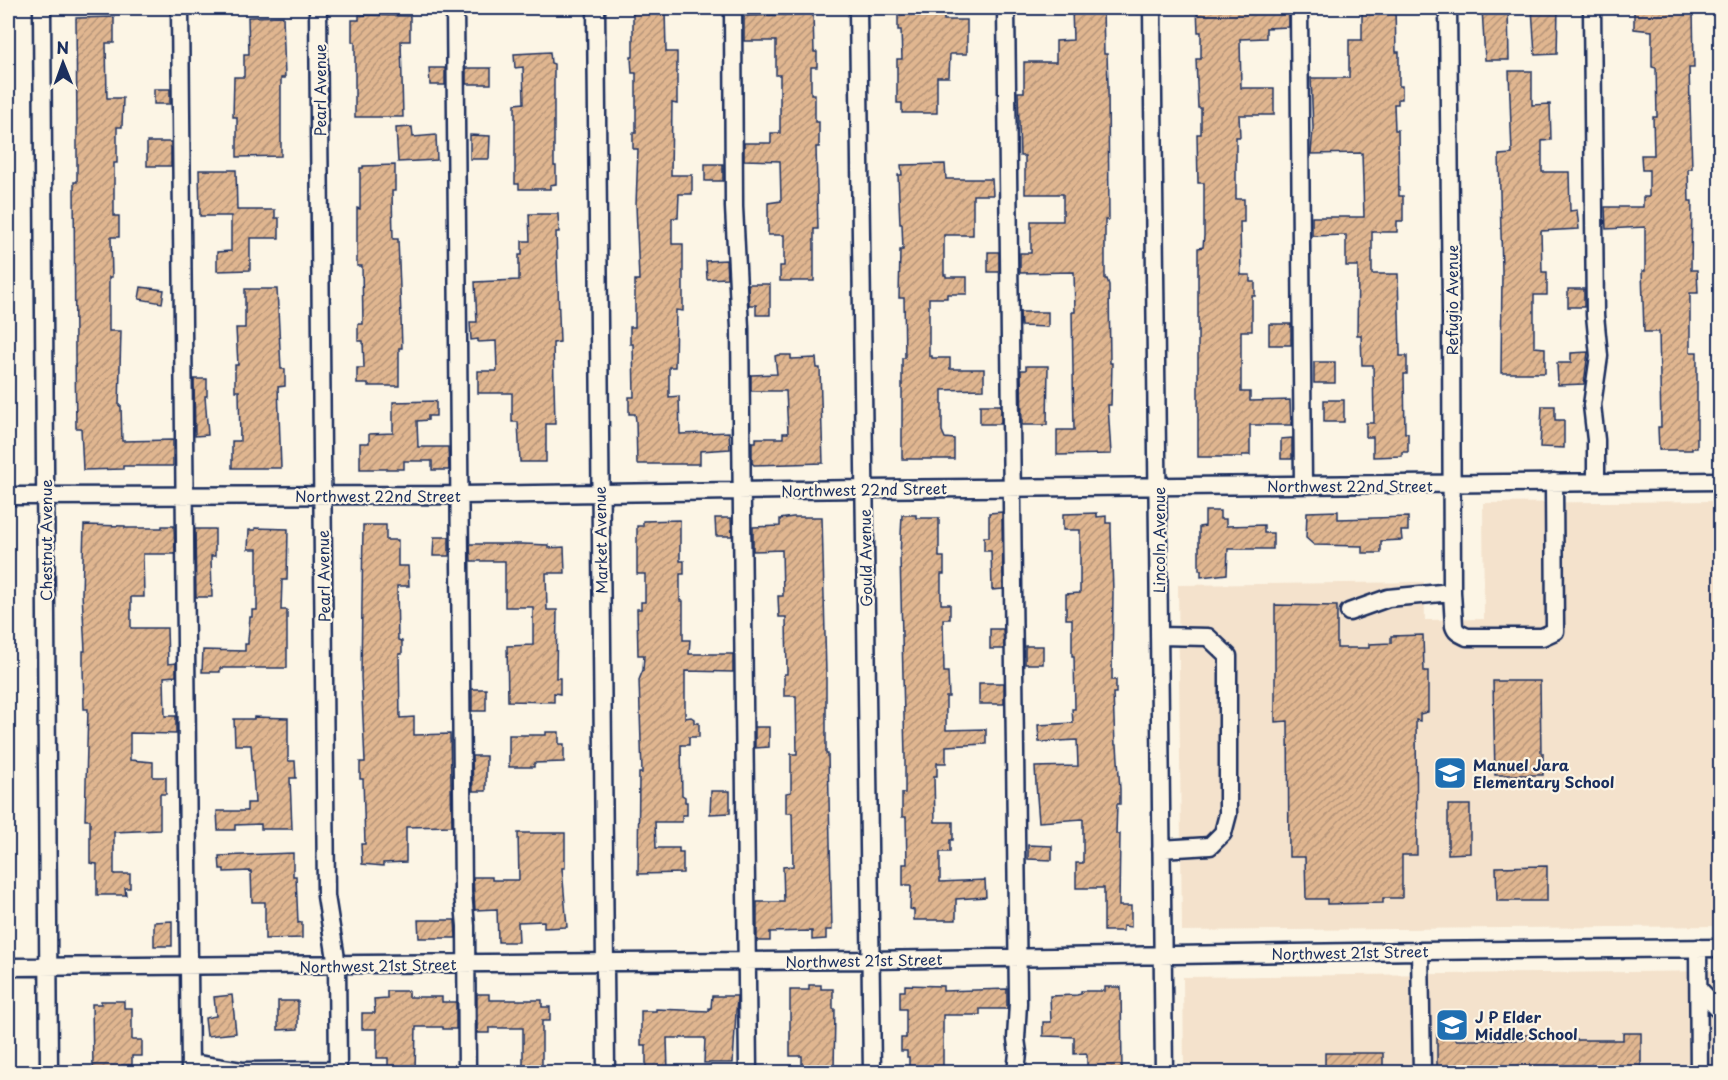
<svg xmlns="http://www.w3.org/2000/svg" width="1728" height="1080" font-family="'Playpen Sans',sans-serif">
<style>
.built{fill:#f4e2cc}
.building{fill:url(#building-hatch);stroke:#1b2f5e;stroke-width:1.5}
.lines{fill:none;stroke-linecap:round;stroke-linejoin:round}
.minor-casing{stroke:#1b2f5e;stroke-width:21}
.minor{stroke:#fcf5e5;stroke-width:16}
.labels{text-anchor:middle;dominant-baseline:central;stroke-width:4.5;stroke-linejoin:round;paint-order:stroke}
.street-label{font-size:15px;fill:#1b2f5e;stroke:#fcf5e5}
.poi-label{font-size:15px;font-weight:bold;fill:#1b2f5e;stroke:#fcf5e5;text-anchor:start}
</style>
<defs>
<pattern id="building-hatch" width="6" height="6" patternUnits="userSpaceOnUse" patternTransform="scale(1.5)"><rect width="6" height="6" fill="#e0b690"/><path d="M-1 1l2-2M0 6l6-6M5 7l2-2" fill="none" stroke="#b59479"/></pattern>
</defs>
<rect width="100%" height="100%" fill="#fcf5e5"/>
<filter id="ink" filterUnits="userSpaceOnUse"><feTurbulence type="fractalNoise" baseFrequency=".0167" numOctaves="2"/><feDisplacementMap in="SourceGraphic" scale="12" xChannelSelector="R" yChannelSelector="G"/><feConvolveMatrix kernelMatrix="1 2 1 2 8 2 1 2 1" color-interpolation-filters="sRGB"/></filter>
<g filter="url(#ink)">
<path class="built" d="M1720 501V926L1182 931 1178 585 1424 582 1425 620 1484 619 1483 503Z
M1720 971V1072H1184L1183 977Z"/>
<path class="building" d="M912 8 944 9V20H967V54H950L949 77H937V113H902V103H897V59H902L901 30H898V10H912Z
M1072 8H1103L1104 54H1107L1108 83 1109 220H1105V279H1107L1109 285 1110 363H1112L1111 405H1108L1111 454 1057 455V430H1074L1072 312H1075L1074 272 1020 273V253H1031V221H1063V194H1025V156H1020L1018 92H1024V62H1056V41L1073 40Z
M1197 8H1289V27L1266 28V38L1240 39 1241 88H1274V115H1239L1240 137H1236V199H1244V222H1240L1241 275H1250V282H1255V296H1252V331H1241V392H1250V401L1290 400 1291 425H1250V455H1242V457H1198V248L1203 247 1204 236V183H1198L1197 134H1201V108H1198L1196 59H1201V32H1198Z
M1362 8H1395L1396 52H1399V86H1402V99H1398V104H1394L1395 130H1398L1399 196H1403V221H1397V232H1372V274H1398L1400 351V356H1407V374H1404L1405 433H1408V452H1402V456L1373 457V437H1366V423H1374L1373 365H1362L1361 335H1357L1358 266H1346V235L1312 236V217H1364L1362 153 1311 154 1313 128 1311 78H1349V40H1362Z
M1482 8H1508L1509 60H1485Z
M1532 8H1558L1557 54 1535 55Z
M1634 8H1693L1694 68H1689L1692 169H1688L1689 201H1692L1691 270H1697L1698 293H1690V352H1697V448H1692V450H1659L1658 427H1661L1659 332H1644L1642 271H1645V227L1606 229 1605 207H1643V197H1649V170H1642L1641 155H1654L1653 117H1657L1656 68 1652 67V31L1634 29Z
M633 10H665L666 52H677V104L672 103 671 175H692V194H679L678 218H672V244H683V311L676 310 675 367H669V397L679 396 680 434 729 432 730 449 700 451V464H637L636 421 635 414H629V397H634L633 344H630V327H635V280H639L636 205 638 149H633V133H636V73H632L631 57H633Z
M813 14 814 52H817V67H811V94H815V122H819V147H816L818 229H814V281H780V266H784V235H768V203L781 201 780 161 744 160V143H771V133H780V75H776V41H744V16Z
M359 15 410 16V41H401L403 117H355V42H352V20H359Z
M283 16 285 78H281V156L237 157V117H233L234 77H244V54H249L248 17Z
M114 17V43H106L107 98H123L122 127H117V163H114V216H119V237H111L112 277H109V331H121L119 406H121L122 441 173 440V466H123V469L83 470 81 428H76L75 356 74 182H77V126L76 18Z
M550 52 551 63 554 64V166H556V184L550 185V189H519V184H515V104L524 103 523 67 515 68 514 54Z
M429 68H445V85H430Z
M466 68H491V84H466Z
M1509 71H1532V105L1550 104 1551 140 1542 141V172H1569L1570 211 1577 210 1579 229 1541 231 1542 272H1547V295H1534V347L1545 348V373H1501L1502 271 1499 155 1512 154Z
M154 89H170V104H154Z
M412 127 413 137 436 135 437 160 398 162 396 128Z
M470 135 490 136 489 159H470Z
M147 142H171V166H147Z
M705 164H723V181H705Z
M945 164 946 179H992L993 195H973V235H944V275H946V277H967V294H947V298H929V356H932V358H950V369H984V389L942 390V431L945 438 954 439V459H902V358H905L904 298H899L900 250H903L902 224H900L898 175H902L901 165Z
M395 165V191H392L393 239H398L400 288 402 348H399V386H368V384H357V368H364L363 341H358V324H363L362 266H357V208L360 209V168H363V166Z
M199 170H236L237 210H275V218H279V238H250V270L217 271V252L231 251V216H200Z
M529 214H558L559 232H556L560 342 553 343 555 424H546V462H520L518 422H512V393H478V371H497L496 341 478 342V339L471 340 470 322H477L475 282 519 280V255H522V241H530Z
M988 252H999V272H988Z
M726 260 727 278 707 279 706 261Z
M748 284H770V315H756V305H749Z
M141 287 164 290 162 303 139 299Z
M245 289H277L281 369H285V386L278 387 281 468H232V441H240L239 391H235V365H238L236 328H245Z
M1568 289H1584V307H1568Z
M1020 312H1048V327L1021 326Z
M1269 324H1291V345H1269Z
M1588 352 1584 384 1558 385 1557 363H1571V353Z
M778 355H791V359L816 358 817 368H820L823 463 754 465 752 463V442H756V438H783V433H788L786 391H751V375L777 374 775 356Z
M1314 362H1335V383H1314Z
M1026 366H1048L1047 425H1022L1021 370H1026Z
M194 379H207V396H205L208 435 195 436Z
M1324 400H1344V422H1324Z
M436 401V416H428V420L417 421 418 447H448L449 470H432V461H404V469H360V443H369V434L393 433V402Z
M980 405H1001V424H980Z
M1542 406H1555V420H1564V448L1540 447Z
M1292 438V459H1281V439Z
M1205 511H1220V519H1226V526L1264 525V533H1273V549H1228L1227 574 1201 577V570H1199V527L1205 526Z
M1338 511V519L1408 517V531H1401L1402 540 1381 541V553H1362V546L1314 545 1306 538 1307 512Z
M1002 512 1003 589 992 590 991 551H984V537H989V513Z
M1097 513V517L1106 516V523H1111V529L1113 593 1112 680H1116V693H1113L1115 745H1117L1120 789V804H1117L1116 834H1120L1119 906H1131V927L1123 926V931H1104V888H1076V863H1083V819L1039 822 1036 784 1035 767 1078 766 1077 740 1039 742 1038 725 1073 723 1072 709H1075L1074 656H1072V619H1066V594L1080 593V530H1063V514Z
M902 515H916V518H939V557H944V574H941V604H950V619H943L944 672H948L949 697H946V730L986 729V744L946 746V763H937V776H934L935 822H953V840H950V852H940V882L985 880 986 897 956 899V920H914V910L910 909 911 885H903V864H907L906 817H902V793H905V756L900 556Z
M793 517H822L826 674V754H828L832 930H826V939L812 940V931L770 932V941H757V902H784L783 867 793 866 792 813H786V793L791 792V754H797L796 696H784V674H787L786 619V617H779L778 596H783L782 550 753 551V527L780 526V519Z
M715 518H731L732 536H716Z
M680 520V561H684V574H680V601H683V640H690L689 654H733V672L685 671V718L691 717 694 719V723H699V737H689V745H681L682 795 685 797V802H687V815H682V822H655L656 848H679V852H683V873L638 874 639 773H642L639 680 643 670 644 655H638L637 609H641V602H645V574H637V526H643V521Z
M84 525 125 526V528H162V526H174L175 554H143L144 597H131V628H167L168 664 176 663V676L164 677 165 716H176V734L130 733V760L153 762V777H166V794H160V830L114 832V874H130V888H125L126 895H97V864L90 863V820H85L88 709H84L83 668V651H85L82 593Z
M363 525H386V540H398V566H408L409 586H397L398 640 402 641V654H399L400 718 414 717V735L450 734 452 826 406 827V862L383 863V866L362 864 361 844H365L363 779H360V762H365L361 677Z
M255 528 288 529 287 580H282L281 610H287V668H220V672H202L203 650 245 651V644H248V640L250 617H252V610H257V549H248L249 530H255Z
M195 529H215V556H211L212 597H196Z
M434 537H449V556H433Z
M470 544H524L548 545V548L564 547 565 573H546L547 610H557L556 678H560V694L554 693V702L508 701 507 646 533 645V607H505V561H471Z
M1275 605 1337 606V648H1369V644L1391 643V636L1423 635 1424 671H1428V712L1420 714V721L1416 720 1417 855H1402V898H1383V903L1327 904V899H1306L1305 857H1289L1288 721 1275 722Z
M990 629H1003L1004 649H990Z
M1025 646H1043V664H1025Z
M1493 681H1540L1541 753H1543V775H1495Z
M979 683H1004V704H979Z
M472 689H486V711H472Z
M254 717 288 718V759L289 761H295L296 778H290L292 829H261V824L235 825V830H218L217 811H247V803H255L251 745H235L234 719H254Z
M755 727H769V747L755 748Z
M546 732H559V744H564V762L534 763V767H509V735H546Z
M472 756H486V791H473Z
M711 791H730V813L710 814Z
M1448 805H1470V853L1448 854Z
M518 833H565V868H562L567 927 544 928V921L518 922 519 942H498L497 909 475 910 473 877H492V880H519Z
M1028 845 1052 846V860L1028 859Z
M293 853V876H296L298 923 302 922V938L265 939V902H252L251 871 224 872V869H220L219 856Z
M1547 866V901H1497L1496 867Z
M418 920H455L456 938H419Z
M172 921V946H154V922Z
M809 985H821V989H833V1009H835L834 1072H802V1056H790V990H809Z
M905 985 943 986V991L1007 989V1009H980V1015H943V1072H909V1057H907V1051H901V1038H906V1009H900V991H905Z
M1105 987H1121L1122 1072H1087V1055L1086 1053 1074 1054V1037L1043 1036V1022H1051L1050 996 1077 995 1081 994V991H1105Z
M387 991H409V997H442V1002H456V1029H443V1027H416L415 1072H388V1058H377V1029H362V1013H375L374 999 387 998Z
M477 994H489V1000H542V1007H550V1021H542V1072H523V1028H489V1033H477Z
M232 995 236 1033 207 1036 205 1018 216 1016 214 997Z
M712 996H737L733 1063H704L705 1038H667L668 1072H646V1045H641V1011H656V1009L709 1011V1008H711Z
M101 1001H124V1008H132V1040H142V1056H132V1065H122V1069L93 1068 92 1004H101Z
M278 1001H298V1029L278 1030Z
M1623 1033H1641V1072H1437V1034H1455L1456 1040H1525V1035H1553V1040H1623Z
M1325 1053H1383V1072H1325Z"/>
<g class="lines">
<g class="minor-casing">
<path id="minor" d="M42 8 49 1072
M180 8 190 1072
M318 8 326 896 337 965 338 1072
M455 8 463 893 466 926 467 1072
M596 8 606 1072
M733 8 734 207 740 328 748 1072
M858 8 872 1072
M1006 8C1010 339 1015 671 1018 1003L1016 1039 1018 1053 1016 1072
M1152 8 1164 1072
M1299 8 1303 485
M1448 8 1451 311 1452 592 1454 626C1456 633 1461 634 1467 637H1542L1555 631 1554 482
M1592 8 1595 315 1599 356 1592 405 1596 440V482
M8 496 461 495 864 489 1720 481
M1349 612 1388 598 1452 592
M1159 636 1208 637 1228 656V814L1223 833 1210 846 1161 849
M1698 948 1699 1072
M1420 951 1422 1072
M8 967 870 960 1420 951 1720 948
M1699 989 1720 1011
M190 1063 242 1071 338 1070"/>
</g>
<use href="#minor" class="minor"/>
</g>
</g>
<defs>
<g id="school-square" transform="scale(1.725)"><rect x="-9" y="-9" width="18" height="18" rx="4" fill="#1f6fb2" stroke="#fcf5e5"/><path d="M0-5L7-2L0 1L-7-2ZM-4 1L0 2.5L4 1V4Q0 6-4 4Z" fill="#fff"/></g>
</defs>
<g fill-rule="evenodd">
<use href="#school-square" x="1450" y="773"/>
<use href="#school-square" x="1452" y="1025"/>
</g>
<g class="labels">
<g class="street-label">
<text transform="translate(319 90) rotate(-90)">Pearl Avenue</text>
<text transform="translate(1451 300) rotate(-90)">Refugio Avenue</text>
<text x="1350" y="485">Northwest 22nd Street</text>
<text transform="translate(864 489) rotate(-1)">Northwest 22nd Street</text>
<text x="378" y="495">Northwest 22nd Street</text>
<text transform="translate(45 540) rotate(-90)">Chestnut Avenue</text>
<text transform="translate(600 540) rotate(-91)">Market Avenue</text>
<text transform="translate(1158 540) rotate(-90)">Lincoln Avenue</text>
<text transform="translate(865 558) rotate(-91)">Gould Avenue</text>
<text transform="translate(323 576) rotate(-91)">Pearl Avenue</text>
<text transform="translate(1350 952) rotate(-1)">Northwest 21st Street</text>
<text transform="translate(864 960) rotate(-1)">Northwest 21st Street</text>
<text transform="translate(378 965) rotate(-1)">Northwest 21st Street</text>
</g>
<g class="poi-label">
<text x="1473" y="764">Manuel Jara<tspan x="1473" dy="17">Elementary School</tspan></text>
<text x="1475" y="1016">J P Elder<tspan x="1475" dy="17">Middle School</tspan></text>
</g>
</g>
<rect width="1728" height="1080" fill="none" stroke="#fcf5e5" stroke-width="30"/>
<rect x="15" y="15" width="1698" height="1050" fill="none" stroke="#1b2f5e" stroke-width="2" filter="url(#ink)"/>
<g transform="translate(63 63) rotate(359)" stroke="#fcf5e5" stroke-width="4.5" paint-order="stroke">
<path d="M0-4.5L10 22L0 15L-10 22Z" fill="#1b2f5e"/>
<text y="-9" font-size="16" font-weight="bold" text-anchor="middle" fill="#1b2f5e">N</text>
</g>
</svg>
